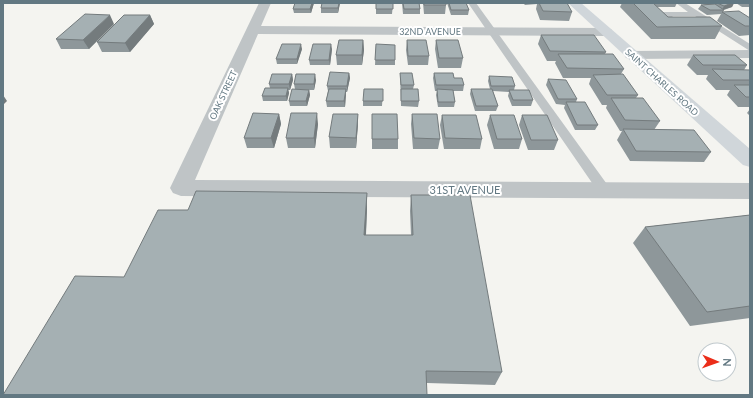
<svg xmlns="http://www.w3.org/2000/svg" width="753" height="398" font-family="Lato,sans-serif">
<style>
.lines{fill:none;stroke-linecap:round;stroke-linejoin:round}
.service{fill:#bfc4c6;fill-rule:evenodd}
.minor{fill:#bfc4c6;fill-rule:evenodd}
.secondary{fill:#d0d6da;fill-rule:evenodd}
.wall{fill:#8e979a}
.shaded-wall{fill:#747b7d}
.building{fill:#a5b0b3;stroke:#747b7d}
.labels{text-anchor:middle;dominant-baseline:central;stroke-width:4;stroke-linejoin:round;paint-order:stroke}
.far-street-label{font-size:9px;fill:#627882;stroke:#fff}
.street-label{font-size:11px;fill:#627882;stroke:#fff}
</style>
<rect width="100%" height="100%" fill="#f4f4f0"/>
<g class="lines">
<path class="service" d="M468 3H476L609 187 610 190 609 193 604 195 599 193Z
M676 3H685L750 44V51L695 16H672L679 23 675 25 660 14 664 12H688Z"/>
<path class="minor" d="M259 3H271L261 26 606 28 611 29 613 32 611 35 606 36 258 34 195 180 750 183V199L181 196 173 193 170 188Z
M750 50V58L631 59 626 58 624 55 626 52 631 51Z"/>
<path class="secondary" d="M568 3H581L750 149V167L743 165Z"/>
</g>
<path class="wall" d="M314 3 311 13H294L293 9Z
M340 3 338 13H321V8Z
M376 3H393L392 14H376Z
M402 3H419L420 9V14H403Z
M423 3H446V5L445 14H424Z
M447 3H466L469 10 468 15H451Z
M523 3H567L572 12 569 21 540 20 536 9 537 4 525 5Z
M622 3H677L675 7H657L668 17 722 26 715 39H651L620 7Z
M702 3H734L732 7 724 10 723 12 750 18V35L739 36 717 21 721 14 707 15 698 9 701 5 706 4Z
M736 3H750V7H742Z
M150 15 154 24 130 52H102L97 42Z
M114 24 89 49H61L56 39Z
M541 35 606 52 605 54 624 69 621 74 638 95 636 98 660 121 654 130 711 152 704 162 630 161 617 140 622 131H620L606 108 607 105H602L589 84 591 78H563L555 63 556 61H547L538 44Z
M363 40 364 50 362 65H337L336 55Z
M407 40 429 56 428 65H408L406 50Z
M436 40 463 58 461 68H438L435 49Z
M376 44 395 60V65H375Z
M302 49 297 64H277L276 59Z
M332 49 330 65H310L309 60Z
M693 55 747 65 744 70H750V107H738L727 95 730 90H716L706 79 708 75H697L687 65Z
M349 73 350 78 347 92H346L345 107H327L326 101 328 91 327 86Z
M400 73 414 85 413 89 419 101 418 107 401 106Z
M434 73 454 78 464 85 463 91H453L455 102 454 107H438L436 95 437 91H435L433 78Z
M292 74 293 80 290 90H288L289 93 287 101H263L262 96 270 88 269 84Z
M489 76 515 86 514 90 533 100 531 106H512L508 96 509 92 493 91 498 106 496 111H475L470 94 471 89H490L488 81Z
M548 79 577 99 576 102 598 125 595 130H575L564 108 565 105 556 104 546 85Z
M316 80 314 90H309L310 95 307 106H290L289 101 295 89 294 84Z
M383 89 382 106H363V101Z
M750 109V116L747 113Z
M279 114 281 124 274 148H247L244 138Z
M358 114V124L356 148H330L329 137Z
M412 114 440 139 438 149H413L411 124Z
M442 115 482 139 480 149H444L440 125Z
M490 115 522 139 519 149H494L487 125Z
M522 115 558 140 554 150H528L519 125Z
M318 124 315 148H288L286 138Z
M372 139H398V149H372Z
M367 193V209L366 235H411L410 211 411 195 502 372 495 385 427 383 124 277 188 210Z
M750 215V318L690 326 633 243 645 227Z"/>
<path class="shaded-wall" d="M312 3H314L311 13 310 9Z
M339 3H340L338 13V8Z
M732 3H734L732 7 722 10 724 6Z
M110 15 114 24 89 49 83 40Z
M150 15 154 24 130 52 125 43Z
M363 40 364 50 362 65V55Z
M301 44 302 49 297 64V59Z
M331 44 332 49 330 65 329 60Z
M349 73 350 78 347 92V86Z
M292 74 293 80 290 90 289 84Z
M315 74 316 80 314 90V84Z
M288 88 289 93 287 101 286 96Z
M346 89V94L345 107 344 101Z
M309 90 310 95 307 106 306 101Z
M3 95 7 101 3 105Z
M317 113 318 124 315 148 314 138Z
M279 114 281 124 274 148 271 138Z
M358 114V124L356 148V138Z
M367 193V209L365 251 364 235Z"/>
<path class="building" d="M295 3H312L310 9H293Z
M322 3H339L338 8H321Z
M376 3H393V9H376Z
M403 3H419L420 9H404Z
M424 3H446V5H424Z
M449 3H466L469 10H451Z
M539 3H567L572 12 543 11Z
M633 3H653L668 17H710L722 26 657 27Z
M717 3H732L724 6Z
M715 4 724 10H710L701 5Z
M739 11 750 18V26H745L722 12Z
M85 14 110 15 83 40 56 39Z
M124 15H150L125 43 97 42Z
M541 35H594L606 52 550 51Z
M339 40H363L362 55H336Z
M407 40H426L429 56H408Z
M436 40H458L463 58H439Z
M282 44H301L297 59H276Z
M313 44H331L329 60H309Z
M376 44 395 45V60H375Z
M558 54H613L624 69 567 68Z
M693 55H735L747 65H703Z
M712 69 750 70V80H723Z
M330 72 349 73 347 86H327Z
M400 73H412L414 85H401Z
M434 73H453L454 78H462L464 85H436Z
M272 74H292L289 84H269Z
M296 74H315L314 84H294Z
M623 74 638 95H607L593 75Z
M489 76 512 77 515 86H491Z
M548 79 566 80 577 99H558Z
M734 85H750V97H746Z
M265 88H288L286 96H262Z
M292 89 309 90 306 101H289Z
M329 89H346L344 101H326Z
M364 89H383V101H363Z
M401 89H418L419 101H401Z
M437 89 453 90 455 102H438Z
M471 89H492L498 106H476Z
M509 90H529L533 100H513Z
M611 98H643L660 121 625 120Z
M566 102H585L598 125H577Z
M253 113 279 114 271 138H244Z
M291 113H317L314 138H286Z
M333 114H358L356 138 329 137Z
M372 114H397L398 139H372Z
M412 114H437L440 139 414 138Z
M442 115H476L482 139 445 138Z
M490 115H514L522 139H497Z
M522 115H547L558 140H531Z
M623 129 694 130 711 152 636 151Z
M196 191 367 193 364 235H413L411 195H470L502 372 426 371 427 395H3L75 276 124 277 158 210H188Z
M750 215V306L707 312 645 227Z"/>
<g class="labels">
<g class="far-street-label">
<text x="430" y="31">32ND AVENUE</text>
<text transform="translate(662 82) rotate(42)">SAINT CHARLES ROAD</text>
<text transform="translate(223 95) rotate(-65)">OAK STREET</text>
</g>
<g class="street-label">
<text x="465" y="189">31ST AVENUE</text>
</g>
</g>
<rect width="753" height="398" fill="none" stroke="#627882" stroke-width="8"/>
<g transform="translate(717 362) rotate(92)"><circle r="19" fill="#ffffff" stroke="#c0c9cd"/>
<path d="M0-3L7 15L0 10L-7 15Z" fill="#eb2d19"/>
<text y="-6" font-size="11" font-weight="bold" text-anchor="middle" fill="#627882">N</text>
</g>
</svg>
